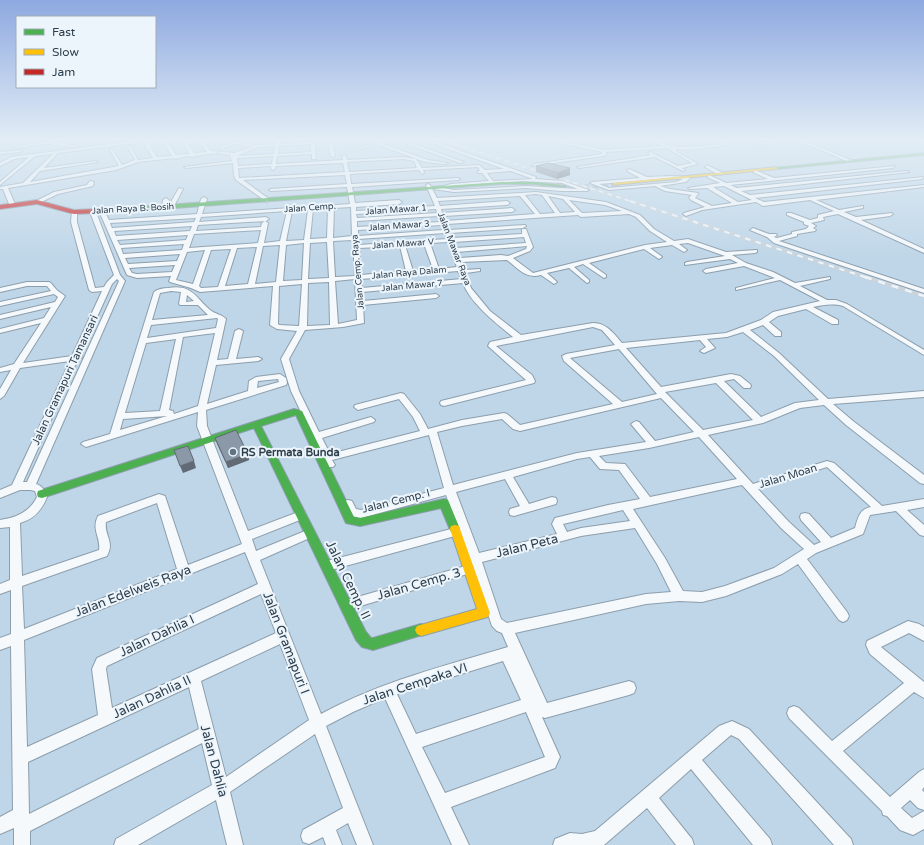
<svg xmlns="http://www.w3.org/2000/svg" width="924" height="845" font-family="'Varela Round',sans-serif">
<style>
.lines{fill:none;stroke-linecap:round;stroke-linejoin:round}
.secondary-tunnel{stroke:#a2b8c9;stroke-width:6;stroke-dasharray:6 3.5;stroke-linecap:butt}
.street-casing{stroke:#8c9eac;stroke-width:2}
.fast-casing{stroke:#8c9eac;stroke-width:2}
.slow-casing{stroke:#8c9eac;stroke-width:2}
.jam-casing{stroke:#8c9eac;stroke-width:2}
.street{fill:#f5f9fc;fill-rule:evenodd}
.fast{fill:#4caf50;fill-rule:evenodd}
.slow{fill:#ffc107;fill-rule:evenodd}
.jam{fill:#c62828;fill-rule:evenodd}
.rail-far2-casing{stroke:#ccd3d9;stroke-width:2.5}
.rail-far1-casing{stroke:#ccd3d9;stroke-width:3}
.rail-casing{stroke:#ccd3d9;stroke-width:3.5}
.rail-far2{stroke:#edf5fc;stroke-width:1.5;stroke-dasharray:4.5;stroke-linecap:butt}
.rail-far1{stroke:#edf5fc;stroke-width:2;stroke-dasharray:5.5;stroke-linecap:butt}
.rail{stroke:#edf5fc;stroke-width:2.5;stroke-dasharray:7;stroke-linecap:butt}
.wall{fill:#778390}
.shaded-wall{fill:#616a75}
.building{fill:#8a98a7;stroke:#616a75}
.poi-dot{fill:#607382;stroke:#edf5fc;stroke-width:1.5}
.labels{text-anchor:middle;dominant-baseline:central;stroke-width:4;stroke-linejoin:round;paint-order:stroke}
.far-street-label{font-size:9px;fill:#2d3e4b;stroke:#edf5fc}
.street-label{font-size:11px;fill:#2d3e4b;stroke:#edf5fc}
.poi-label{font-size:11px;font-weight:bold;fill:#2d3e4b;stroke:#edf5fc;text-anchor:start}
.near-street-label{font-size:13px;fill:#2d3e4b;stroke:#edf5fc}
</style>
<rect width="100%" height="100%" fill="#bfd6e8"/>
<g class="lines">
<path class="secondary-tunnel" d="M564 188 618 186"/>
<g class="street-casing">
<path id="street" d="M50 141 78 146 76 147 53 145 51 143 15 148 13 147Z
M132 141H147L157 157 172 156 163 141H167L176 155 190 154 182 141H186L194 153 207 152 199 141H203L211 151 234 153 252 147 233 144 222 149 219 148 233 142 257 145 275 144 276 141H280V144L313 142 315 143 316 159H312V154L277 156 276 164 343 160 342 156 344 155 346 156 347 160 404 157 416 159 422 168 479 165 485 170 504 169 426 141H432L536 177 535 179 563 181 589 190 587 191H561L526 188 454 192 433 189 451 184 489 181 482 173H478V171H480L478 167 423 170 424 173 422 174 419 170 350 174 351 184 458 178 460 179 458 180 352 187 355 203 399 200 402 202 399 204 356 207V211L435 206 426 185 428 184 430 185 437 198 536 192 606 202 640 215 654 229 674 241 688 239 726 252 757 250V252L755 253 732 255 746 263 773 272 795 283 830 277V279L800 286 827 300H836L847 304 924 350V355L843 306C832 303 824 305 813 307L838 320V324H832L806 309 778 316 769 322 781 332V336H775L763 325 750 330 779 353 828 399 924 391V397L833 404 853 421 924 475V484L920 483 846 425 824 405 800 408 763 423 708 435 753 484 827 461 834 463 882 506 924 499V507L907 510 924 525V536L920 535 896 511 870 515 863 534 816 553 807 559 847 612 849 616 847 620 843 622 839 620 798 564 782 574 726 596 702 602 679 601 646 604 515 633 547 703 629 681 634 683 636 688 634 693 629 695 545 718 542 717 560 757 555 768 451 807 469 845H452L385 698 353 712 326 726 373 845H357L348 823 336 830 342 845H326L323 837 309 844 303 842 301 836 303 830 343 808 315 734 230 792 243 845H227L216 800 138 845H114L116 839 212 785 202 743 30 831V845H14V828L0 834V817L13 810 11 646 0 650V638L11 634V590L0 594V584L10 580V527L0 528V520C15 518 30 512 37 497L35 491 30 490H20L0 498V490L12 485 70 361 20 368 4 396 0 399V389L11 370 0 372V368L14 364 41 323 0 333V329L44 318 51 307 0 319V315L55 302 58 297 54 294 0 306V302L51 291 47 286H27L0 292V288L27 282H49C53 284 54 288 58 291 60 293 63 294 65 296L23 363 72 356 102 291 92 292 89 290 71 222 72 211 77 212V222L95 288 104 287 107 282 114 275 90 212 93 210 96 212 120 275 125 281 36 484C43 486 44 490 47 497 42 510 34 519 20 523L22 576 99 550C101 537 91 530 98 516L159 494 165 496 188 565 242 544 197 426 198 412 86 447 81 444 83 442 110 434 154 292C158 289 163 288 168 288 192 284 195 297 210 310 215 314 221 314 226 319L217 360 228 359 235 331 239 329 243 331 236 359 258 357 262 359 258 361 216 365 207 404 248 391 249 381 256 377 280 374 286 378 287 383 286 385 206 410 207 426 248 531 301 511 305 512 306 515 305 518 252 539 256 551 310 529 314 530 315 533 314 536 260 560 321 714C380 682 444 666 508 647L502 633 497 631 492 626 474 572 347 610 343 609 341 605 343 601 347 600 469 565 472 566 460 533 455 536 327 571 323 569 321 566 323 563 327 561 455 528 458 529 446 495 361 518 348 515 343 504 344 501 348 500 352 501 356 509 361 510 444 488 429 435 332 460 335 465 333 467H327L291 391 281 359 297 331 277 329 270 325 273 286 200 292 191 288 170 282 169 281 171 276 137 278 127 275 99 211 104 210 109 220 197 214 201 199 204 197 207 199 202 214 350 204 347 187 271 191 269 190 271 189 347 184 345 175 243 180 269 199 270 200 267 202 236 180 234 176 233 163 186 168 184 167 232 161 230 155 217 153 195 156 193 157C188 155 180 157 176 159L174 158 138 162 116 170 8 188 15 204 12 206 9 204 3 189H0V187L23 183 53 154 35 156 0 185V182L29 157 14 159 0 166V163L11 157ZM143 142 153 158 138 160 130 146 128 147 135 160 122 165 112 149 110 150 119 166 30 182 40 171 98 162 96 161 44 168 58 153ZM311 144V152L278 154 279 146ZM275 146 274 154 237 156 258 147ZM273 156 272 164 238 166 237 158ZM404 159 414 161 417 168 349 172 347 162ZM343 163 345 172 239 178 238 168 271 166V169L273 170 275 169 276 166ZM511 171 533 179 493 181 487 173ZM522 181 562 183 578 189 526 186 454 190 443 188 451 186ZM536 194 542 195 555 213 540 214 525 195ZM520 196 535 214 446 221 444 216 512 212 515 210 512 208 442 213 441 209 507 205 510 203 507 201 440 206 438 201ZM548 196 563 199 575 212 560 213ZM569 200 605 205 622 211 582 213ZM351 207 352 236 333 238 334 208ZM328 208 327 238 310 239 313 209ZM436 209 437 213 357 218 356 214ZM308 210 304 240 286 241 292 211ZM287 211 280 241 264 243 268 223 265 221 262 223 261 227 196 231 198 225 266 221 269 219 266 217 199 222 201 217ZM629 214 636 217 650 231 667 242 645 245 533 273 513 258 530 251 533 247 526 229H522V234L452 238 450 233 523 228 526 226 525 225 449 230 447 224 578 215 581 217ZM438 216 440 222 357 227V221ZM196 218 194 222 112 228 110 223ZM442 225 443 230 358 236V230ZM192 226 190 231 116 236 114 231ZM261 230 258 243 189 248 194 234ZM445 233 447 239 359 245 358 239ZM188 235 186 240 120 245 117 240ZM524 237 526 243 456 248 454 242ZM353 240 355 276 335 277 333 241ZM327 242 329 278 308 279 310 243ZM448 242 457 267 439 269 430 243ZM304 243 302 280 283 281 286 245ZM688 243 725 256 687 262 685 263V265L730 259 738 263 706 269 703 271 706 273 744 266 775 278 736 288V290L780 280 820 301 773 312 761 320 726 333 622 343C614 334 607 323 593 323L521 335 490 311 471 288 466 273 480 271V269L464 270 461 262 507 260C519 269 525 279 541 275L554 284 557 282 547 273 569 268 587 283 589 282V280L574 267 583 264 604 278 606 277V275L589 263 644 249 659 259 662 257 661 256 650 248 672 245 684 252 687 250 679 244ZM184 244 182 250 123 254 121 248ZM424 244 433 269 413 271 405 245ZM280 245 276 282 255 284 263 246ZM400 246 406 271 361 275 359 248ZM527 246 526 249 508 256 501 255 460 258 457 252ZM257 247 248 284 225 286 237 248ZM231 249 218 287 201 288 199 286 211 250ZM205 250 193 284 176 280 187 252ZM180 254 177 261 128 264 125 258ZM175 265 172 272 137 274 132 273 129 268ZM458 271 462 279 362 288 361 279ZM117 279 119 281 27 482H23L78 359 83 357 80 355 112 284ZM355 279 357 320 338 324 335 281ZM329 282 330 325 307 326 308 283ZM463 283C470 303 497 324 513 337L490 342 488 346 526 380 441 401 440 403 441 405 444 406 534 383 535 381 532 375 496 346 593 327 602 330 615 345 566 354 562 356 564 361 613 404 520 425 507 414 504 413 462 420 428 429 420 414 404 394 401 393 355 405 354 407 358 410 399 399 413 417 420 431 330 454 322 438 374 422 375 420 371 417 319 432 299 391 289 359 305 330 343 327 364 323 363 305 436 298 439 296 436 294 363 301 362 292ZM302 284 299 326 279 325 278 324 279 286ZM171 291 181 292 179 304 180 305H198L208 315 152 320 160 293ZM187 295 194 301 186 302ZM217 318 218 319 216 328 147 338 151 325ZM743 332 774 356 819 400 795 403 761 417 724 381 734 379 744 388H750L751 386 750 384 740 376 731 374 661 387 626 348 700 340 706 347 700 351 704 353 715 348 707 339 727 337ZM215 333 198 406 174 414 173 411 169 410 183 337ZM176 339 160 411 125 413 146 343ZM619 349 657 394 622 402 570 358ZM278 379 279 382 257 388 258 381ZM716 383 753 420 703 430 665 392ZM661 398 694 432 655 441 639 422 636 421 631 424 646 442 577 453 453 485 437 432 462 426 502 419 513 429 520 431ZM167 416 120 430 123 419ZM699 437 737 479 650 497 625 464 606 463 599 456 649 448ZM590 457 600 469 619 470 640 499 608 505 555 518 552 524 557 534 479 553 456 492 505 479 520 506 510 509 509 512 510 515 514 516 556 504 557 501 556 498 552 497 529 504 513 477 577 459ZM827 467 871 507C859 509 858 518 855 528L831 538 809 514 805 513 801 514 800 517 801 520 821 542 814 545 789 522 758 489ZM742 485 781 528 804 549 774 568 725 586 702 592 683 591 665 558 633 509ZM157 503 177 569 24 629 22 586 107 556C115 541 104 536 106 522ZM623 510 630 521 581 528 567 532 563 524ZM635 528 657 564 671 592 646 594 507 623 501 619 482 562 581 536ZM245 552 258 584 97 658 92 669 98 715 27 747 24 640ZM261 594 276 633 112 708 106 669 107 666ZM280 644 309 720 226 777 201 681ZM503 661 521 700 416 734 397 694ZM189 687 199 729 29 814 28 762ZM526 712 545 757 445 793 422 747Z
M336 141C345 141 353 147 361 147 369 146 375 141 383 141L380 143 428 160 448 163 446 164 425 162 376 144 361 149Z
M399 141H405L464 162 460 163Z
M553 141H562L604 150 662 146 653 141C660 141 664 145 671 146 688 148 704 146 721 144L716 141H721L727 145 690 150 675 149 677 150V152L698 164 682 168 685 170 683 171 655 157 579 168 577 167 651 155 648 153 650 152 678 166 692 163 667 148 606 152V155L604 156 532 166 534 164 602 154V152Z
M778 141H795L758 145 756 144Z
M799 141H805L853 161 849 162Z
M330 142 332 143 335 156 333 157 331 156 328 143Z
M22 150 21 152 0 154V152Z
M707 165 723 173V174L719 175 705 167Z
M895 166 893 168 730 185 737 188 907 171 909 172 741 191 750 195 924 177 922 179 755 198 764 202 924 185V187L816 200 839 210 863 206V208L844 212 856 217 892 213 893 214 890 216 861 220 924 249V253L838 214 823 217 824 220 811 223 816 226 813 228 816 230 815 231 797 234V236L779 241 924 289V293L774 243 767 237 750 230 753 228 769 234H776L777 235 774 237 777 238 792 234V232L806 229 809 226 804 224V222L787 215V213H791L810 220 818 218V215L834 211 810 200 763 206 756 202 702 210 686 216 683 214 684 213 705 207 691 200 689 197 692 195 665 191 655 186 609 190 590 183 592 182 640 178 627 171 629 169 647 177 670 176 688 177 690 178 686 182 660 186 670 189 698 193V194L695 198 712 206 732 203 707 188 690 189 688 188 720 183 707 177 709 175 726 183 768 179 753 172 755 170 774 178ZM670 178 683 179 676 182 609 188 599 184ZM724 186 752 200 738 202 713 187Z
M90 181 94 182 93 186 58 194 39 203 34 202 54 192 87 185Z
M179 188 183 189 173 208H169L168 207Z
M166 198 169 200 167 207 162 208 163 200Z
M908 621 919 624 924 627V641L909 633 881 647 924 682V698L914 692 843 751 890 797 919 772 924 769V787L922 790 924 792V810L918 808 910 800 901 808 912 818 924 811V829L913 835 900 830 887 816 883 815 882 811 789 718 787 713 789 708 794 706 799 708 832 741 904 683 870 654 866 645 867 641Z
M732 721 749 729 851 839 853 845H834L739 739 731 735 702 760 770 839 772 845H753L691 769 659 798 692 839 694 845H676L647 808 604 845H553L555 839 570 833 582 834 595 831 719 726Z"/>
</g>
<g class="fast-casing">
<path id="fast" d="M924 153V155L776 169 774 168Z
M502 182H533L566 186 564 187 533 184H502L121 212 118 210 121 208Z
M294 409 302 411 303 413 354 517 360 518 444 499 448 500 460 529 459 532 455 533 451 532 441 508 360 526 346 523 296 415 261 426 366 632 371 638H373L421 624 425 626 427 630 425 634 373 650 362 647 356 640 254 428 42 498 38 497 37 494 38 491Z"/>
</g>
<g class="slow-casing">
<path id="slow" d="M776 167 778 169 614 185 612 184 614 183Z
M455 525 459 526 460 529 490 613 488 617 484 618 421 636 417 634 415 630 417 626 477 609 450 529 451 526Z"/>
</g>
<g class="jam-casing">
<path id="jam" d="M37 200 74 210 121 208 124 210 121 212 74 214 37 204 0 209V205Z"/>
</g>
<use href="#street" class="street"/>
<use href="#fast" class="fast"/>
<use href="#slow" class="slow"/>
<use href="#jam" class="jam"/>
<g class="rail-far2-casing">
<path id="rail-far2" d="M445 141 633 202"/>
</g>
<g class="rail-far1-casing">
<path id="rail-far1" d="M630 201 868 278"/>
</g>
<g class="rail-casing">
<path id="rail" d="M865 277 924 296"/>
</g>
<use href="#rail-far2" class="rail-far2"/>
<use href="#rail-far1" class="rail-far1"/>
<use href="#rail" class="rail"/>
</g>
<path class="wall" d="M536 166 570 168V175L557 179 536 172Z
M215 438 248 454 249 460 228 468 217 444Z"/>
<path class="shaded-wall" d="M570 168V175L557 179 558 173Z
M248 454 249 460 228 468 226 462Z
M194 461 196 468 183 473 180 466Z"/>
<path class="building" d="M548 163 570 168 558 173 536 166Z
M236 430 248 454 226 462 215 438Z
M188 446 194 461 180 466 174 450Z"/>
<linearGradient id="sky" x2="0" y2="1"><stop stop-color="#8ea9e0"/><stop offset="0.54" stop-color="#e2edf5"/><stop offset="1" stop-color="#e2edf5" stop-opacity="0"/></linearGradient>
<rect width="924" height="259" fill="url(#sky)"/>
<circle class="poi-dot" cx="233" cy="452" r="4"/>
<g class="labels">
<g class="far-street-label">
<text transform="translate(310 208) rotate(-4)">Jalan Cemp.</text>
<text transform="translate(133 209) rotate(-3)">Jalan Raya B. Bosih</text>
<text transform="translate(396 210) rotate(-4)">Jalan Mawar 1</text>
<text transform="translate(399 226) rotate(-4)">Jalan Mawar 3</text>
<text transform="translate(403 244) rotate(-4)">Jalan Mawar V</text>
<text transform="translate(454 249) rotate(69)">Jalan Mawar Raya</text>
<text transform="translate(358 272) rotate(-95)">Jalan Cemp. Raya</text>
<text transform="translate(409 273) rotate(-5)">Jalan Raya Dalam</text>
<text transform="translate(412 286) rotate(-5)">Jalan Mawar 7</text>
</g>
<g class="street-label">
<text transform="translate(65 380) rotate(-65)">Jalan Gramapuri Tamansari</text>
<text transform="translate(788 476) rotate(-17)">Jalan Moan</text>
<text transform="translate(396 501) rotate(-14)">Jalan Cemp. I</text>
</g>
<g class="poi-label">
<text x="241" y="452">RS Permata Bunda</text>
</g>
<g class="near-street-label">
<text transform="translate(527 546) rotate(-14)">Jalan Peta</text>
<text transform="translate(348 580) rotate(64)">Jalan Cemp. II</text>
<text transform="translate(419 584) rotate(-16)">Jalan Cemp. 3</text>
<text transform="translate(133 591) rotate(-21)">Jalan Edelweis Raya</text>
<text transform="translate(157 636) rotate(-25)">Jalan Dahlia I</text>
<text transform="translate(286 643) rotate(69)">Jalan Gramapuri I</text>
<text transform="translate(415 684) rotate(-18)">Jalan Cempaka VI</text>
<text transform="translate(152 697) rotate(-25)">Jalan Dahlia II</text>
<text transform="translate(214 761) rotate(75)">Jalan Dahlia</text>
</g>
</g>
<rect x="16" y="16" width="140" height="72" fill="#edf5fc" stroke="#a0acb5"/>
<rect x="24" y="29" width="20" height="6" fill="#4caf50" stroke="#a0acb5"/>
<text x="52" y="36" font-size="12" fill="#2d3e4b">Fast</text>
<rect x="24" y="49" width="20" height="6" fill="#ffc107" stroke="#a0acb5"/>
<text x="52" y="56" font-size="12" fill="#2d3e4b">Slow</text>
<rect x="24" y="69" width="20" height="6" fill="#c62828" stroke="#a0acb5"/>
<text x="52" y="76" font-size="12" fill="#2d3e4b">Jam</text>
</svg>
